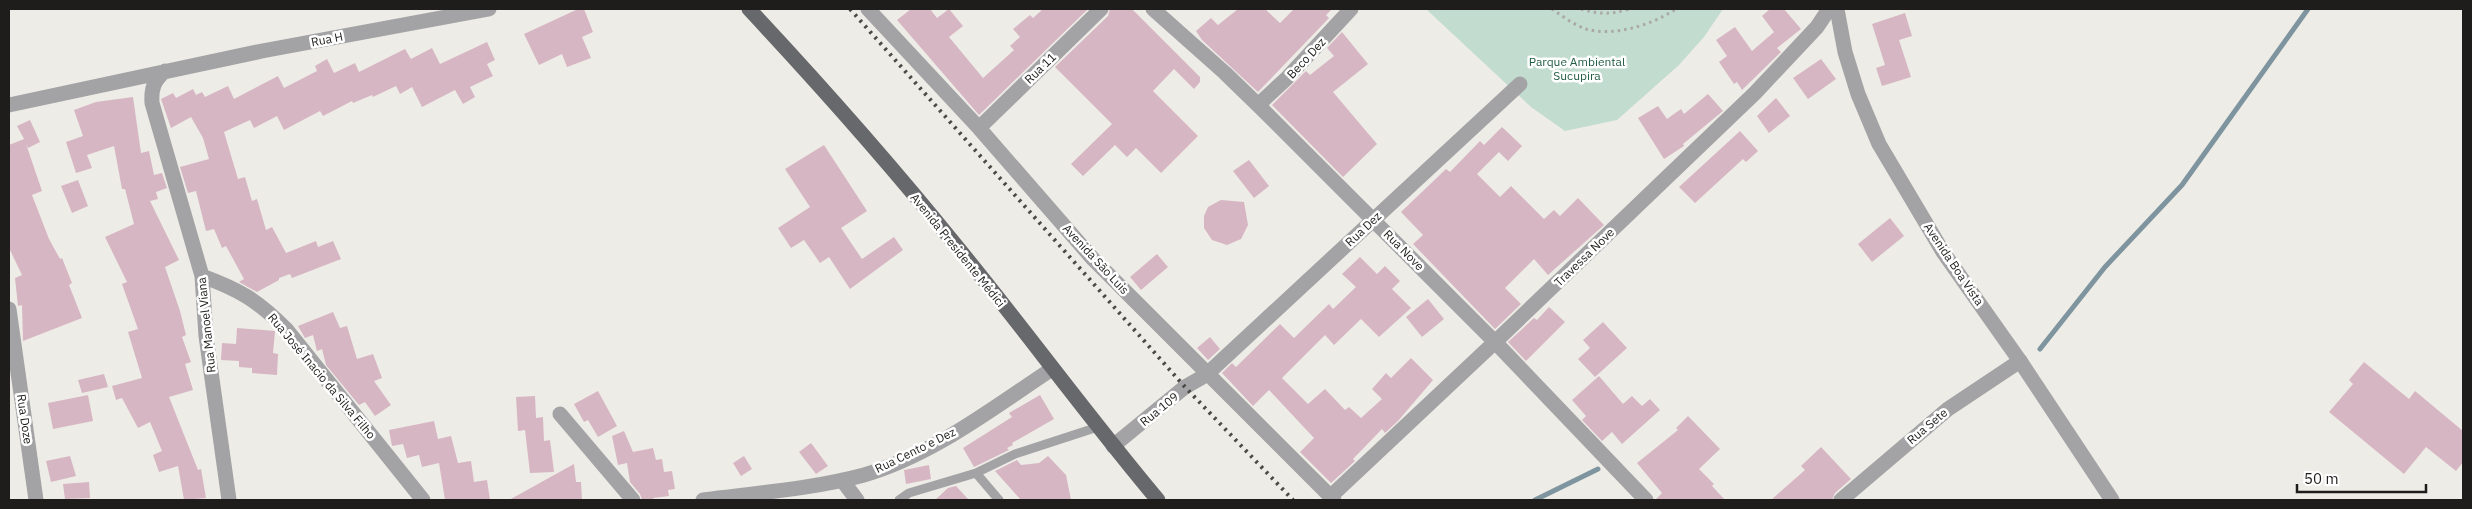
<svg xmlns="http://www.w3.org/2000/svg" width="2472" height="509" font-family="'IBM Plex Sans',sans-serif">
<style>
.green{fill:#c2dcd0}
.lines{fill:none;stroke-linecap:round;stroke-linejoin:round}
.stream{stroke:#7e949f;stroke-width:5}
.building{fill:#d7b6c4}
.path{stroke:#aba9a4;stroke-width:3;stroke-dasharray:2.5 4;stroke-linecap:butt}
.service{stroke:#a3a3a6;stroke-width:9}
.minor{stroke:#a3a3a6;stroke-width:15}
.tertiary{stroke:#a3a3a6;stroke-width:15}
.primary{stroke:#67686c;stroke-width:15}
.rail{stroke:#4a4946;stroke-width:4;stroke-dasharray:2.5 5;stroke-linecap:butt}
.labels{text-anchor:middle;dominant-baseline:central;stroke-width:5;stroke-linejoin:round;paint-order:stroke}
.street-label{font-size:12px;fill:#1e1d1b;stroke:#fff}
.park-label{font-size:12px;fill:#225d46;stroke:#fff}
</style>
<rect width="100%" height="100%" fill="#eeece6"/>
<path class="green" d="M1426 9H1723L1704 37 1679 65 1617 120 1565 131 1531 107Z"/>
<g class="lines">
<path class="stream" d="M2040 349 2105 267 2182 185 2308 9
M1535 500 1598 469"/>
</g>
<path class="building" d="M578 9H584L593 32 582 37 591 58 567 67 562 54 539 65 524 34Z
M911 9H930L937 18 949 9 963 26 949 37 983 78 1014 50 1010 46 1020 37 1013 29 1030 15 1033 18 1043 9H1088L979 115 897 20Z
M1110 9H1132L1200 77V82L1194 89 1174 69 1153 91 1198 136 1161 173 1136 148 1127 157 1115 145 1083 176 1071 164 1112 124 1055 67 1108 16Z
M1238 9H1265L1280 23 1294 9H1332L1326 15 1329 18 1258 92 1202 40 1196 31 1211 18 1218 25Z
M1770 9H1784L1801 29 1777 48 1781 52 1742 90 1737 82 1734 84 1719 62 1727 56 1716 40 1735 27 1752 51 1774 32 1762 16Z
M1905 13 1912 36 1899 40 1911 77 1882 86 1876 68 1885 65 1872 24Z
M1342 32 1368 64 1333 92 1377 144 1343 177 1272 105 1306 71 1310 75 1334 56 1327 48Z
M487 42 495 60 487 64 493 76 470 87 475 97 463 104 455 90 422 107 412 87 400 94 396 86 373 97 372 95 353 103 352 101 323 116 320 111 284 130 277 116 254 128 250 120 224 132 238 179 245 177 252 201 257 199 266 230 272 227 286 253 316 241 318 247 333 241 341 259 292 278 290 274 279 278V280L257 292 239 282 244 279 226 246 222 248 214 229 206 231 196 191 188 193 180 167 209 159 203 138 191 117 171 128 161 99 173 93 176 98 193 89 196 95 202 92 205 97 228 86 234 99 278 76 284 88 317 71 315 66 327 59 334 73 355 63 359 72 405 49 411 59 432 48 440 64Z
M1821 59 1836 79 1808 99 1793 78Z
M1708 94 1723 111 1683 144 1684 146 1664 159 1638 118 1658 106 1667 119 1681 109 1684 114Z
M133 97 141 153 149 151 154 175 162 173 167 188 156 192 158 199 150 201 179 260 165 267 180 311 186 335 182 337 191 362 185 364 193 390 169 397 198 470 201 469 206 498 184 500 178 466 159 472 153 455 162 451 150 422 138 428 122 398 116 400 112 386 142 378 128 332 138 329 122 284 127 282 105 237 134 224 125 189H122L114 146 87 155 92 168 76 173 66 142 83 136 74 110 96 102Z
M1776 98 1790 116 1769 133 1757 116Z
M30 120 40 142 28 148 26 144 42 191 32 195 49 239 60 259 62 258 72 283 69 285 82 318 23 341 22 305 18 306 15 278 22 275 9 248V145L24 139 17 126Z
M1502 127 1522 146 1508 161 1499 152 1477 174 1500 197 1511 186 1544 219 1554 210 1560 216 1578 198 1604 225 1548 275 1534 259 1505 288 1521 304 1495 329 1413 244 1423 235 1401 212 1446 169 1450 172 1480 141 1484 145Z
M1740 131 1758 151 1746 162 1743 159 1695 203 1679 187Z
M824 145 867 211 841 228 862 259 894 237 903 250 850 289 829 257 820 263 804 240 791 248 778 228 810 207 785 169Z
M1249 160 1269 186 1254 198 1233 171Z
M78 180 88 206 72 213 61 186Z
M1221 200 1244 202 1248 225 1241 239 1227 245 1212 240 1204 228V216L1208 207Z
M1890 218 1904 236 1872 262 1858 244Z
M1157 254 1168 267 1141 290 1130 277Z
M1360 257 1377 274 1385 266 1400 281 1392 289 1411 308 1379 337 1361 319 1334 345 1325 335 1282 378 1308 404 1325 389 1345 410 1349 407 1361 418 1382 399 1372 389 1386 373 1391 378 1411 358 1433 380 1398 421 1385 433 1382 429 1353 459 1355 461 1331 483 1300 452 1314 438 1269 390 1253 406 1222 373 1232 363 1236 367 1280 324 1294 338 1329 304 1333 309 1356 287 1342 274Z
M1428 299 1444 319 1422 337 1406 317Z
M1549 307 1565 322 1526 361 1508 342 1534 318 1537 320Z
M333 312 340 328 347 326 357 359 373 354 382 378 374 381 391 405 375 416 365 402 359 405 326 365 322 349 317 351 313 335 305 338 298 326Z
M1603 322 1627 348 1595 377 1578 359 1590 348 1583 340Z
M237 328 275 331 273 353 278 354 277 375 252 373V368L239 367V361L221 360 222 343 236 344Z
M1210 337 1220 349 1208 360 1197 348Z
M2364 362 2409 399 2415 391 2463 431V462L2456 471 2426 447 2404 474 2329 412 2353 384 2349 380Z
M104 374 108 387 82 393 78 380Z
M1599 376 1623 404 1632 396 1642 406 1650 399 1660 410 1622 444 1612 432 1602 441 1582 420 1586 416 1572 400Z
M598 391 617 426 598 437 588 420 584 422 574 404Z
M88 395 93 421 53 429 48 403Z
M1040 395 1054 419 1012 443 1013 445 1007 448 1009 450 974 467 963 448 1012 417 1009 413Z
M535 396 536 418 543 417 544 441 550 440 554 472 530 473 525 430 518 431 516 397Z
M1688 416 1720 449 1699 469 1714 484 1712 486 1725 500H1655L1662 493 1637 463 1678 430 1676 428Z
M434 421 438 439 451 436 458 463 471 461 474 482 487 480 490 500H445L439 463 422 467 419 455 407 458 403 444 392 446 389 430Z
M624 431 633 452 653 448 656 460 662 459 664 472 672 471 675 489 668 490 669 496 653 498 654 500H642L640 494 630 482 627 463 618 465 612 436Z
M811 443 828 466 816 474 799 452Z
M1821 447 1851 479 1835 493 1832 500H1771L1805 470 1801 466Z
M70 456 76 476 51 482 46 461Z
M744 456 752 469 741 476 733 463Z
M1048 456 1066 475 1071 500H1021L995 471 1017 460 1021 465 1039 463Z
M574 464 576 482H581L582 500H509Z
M929 465 931 479 906 484 904 470Z
M89 482 90 498 65 499 63 484Z
M956 486 969 500H935L948 488Z"/>
<g class="lines">
<path class="path" d="M1552 9C1562 16 1574 25 1586 29 1614 37 1652 25 1676 9
M1581 9C1598 14 1611 15 1629 9"/>
<path class="service" d="M976 473 999 500
M899 500 909 493 976 473 1015 454 1098 427"/>
<path class="minor" d="M868 9 979 128 1093 259 1334 500
M1153 9 1225 73 1258 105 1495 342 1646 500
M165 71C154 81 151 88 152 103L202 276 206 336 229 500
M9 105 262 51 489 9
M1258 105 1286 79 1351 9
M979 128 1101 9
M202 276C240 290 257 300 286 329L423 500
M9 309 36 500
M560 414 633 500
M1113 446 1185 387 1206 375 1520 84
M842 480 857 500
M1330 497 1495 342 1755 93 1817 27 1829 9
M703 500C757 493 812 489 864 475 933 455 994 407 1052 369
M1841 500 1948 409 2020 361"/>
<path class="tertiary" d="M1837 9 1845 52 1858 94 1879 144 1943 252 2020 361 2112 500"/>
<path class="primary" d="M749 9C821 86 891 165 958 248 1026 331 1089 418 1158 500"/>
<path class="rail" d="M850 9 1185 387 1293 500"/>
</g>
<g class="labels">
<g class="street-label">
<text transform="translate(327 39) rotate(-11)">Rua H</text>
<text transform="translate(1306 58) rotate(-47)">Beco Dez</text>
<text transform="translate(1040 68) rotate(-44)">Rua 11</text>
<text transform="translate(1363 229) rotate(-43)">Rua Dez</text>
<text transform="translate(958 250) rotate(51)">Avenida Presidente Médici</text>
<text transform="translate(1404 250) rotate(45)">Rua Nove</text>
<text transform="translate(1584 257) rotate(-44)">Travessa Nove</text>
<text transform="translate(1096 259) rotate(47)">Avenida São Luis</text>
<text transform="translate(1954 264) rotate(56)">Avenida Boa Vista</text>
<text transform="translate(206 325) rotate(-96)">Rua Manoel Viana</text>
<text transform="translate(322 376) rotate(50)">Rua José Inacio da Silva Filho</text>
<text transform="translate(1159 409) rotate(-39)">Rua 109</text>
<text transform="translate(25 419) rotate(82)">Rua Doze</text>
<text transform="translate(1927 426) rotate(-40)">Rua Sete</text>
<text transform="translate(915 450) rotate(-26)">Rua Cento e Dez</text>
</g>
<g class="park-label">
<text x="1577" y="61">Parque Ambiental<tspan x="1577" dy="14">Sucupira</tspan></text>
</g>
</g>
<rect width="2472" height="509" fill="none" stroke="#1e1d1b" stroke-width="20"/>
<path d="M2297 484v8h129v-8" fill="none" stroke="#1e1d1b" stroke-width="2.5"/>
<text x="2304" y="484" font-size="15" fill="#1e1d1b" stroke="#ffffff" stroke-width="4" paint-order="stroke">50 m</text>
</svg>
